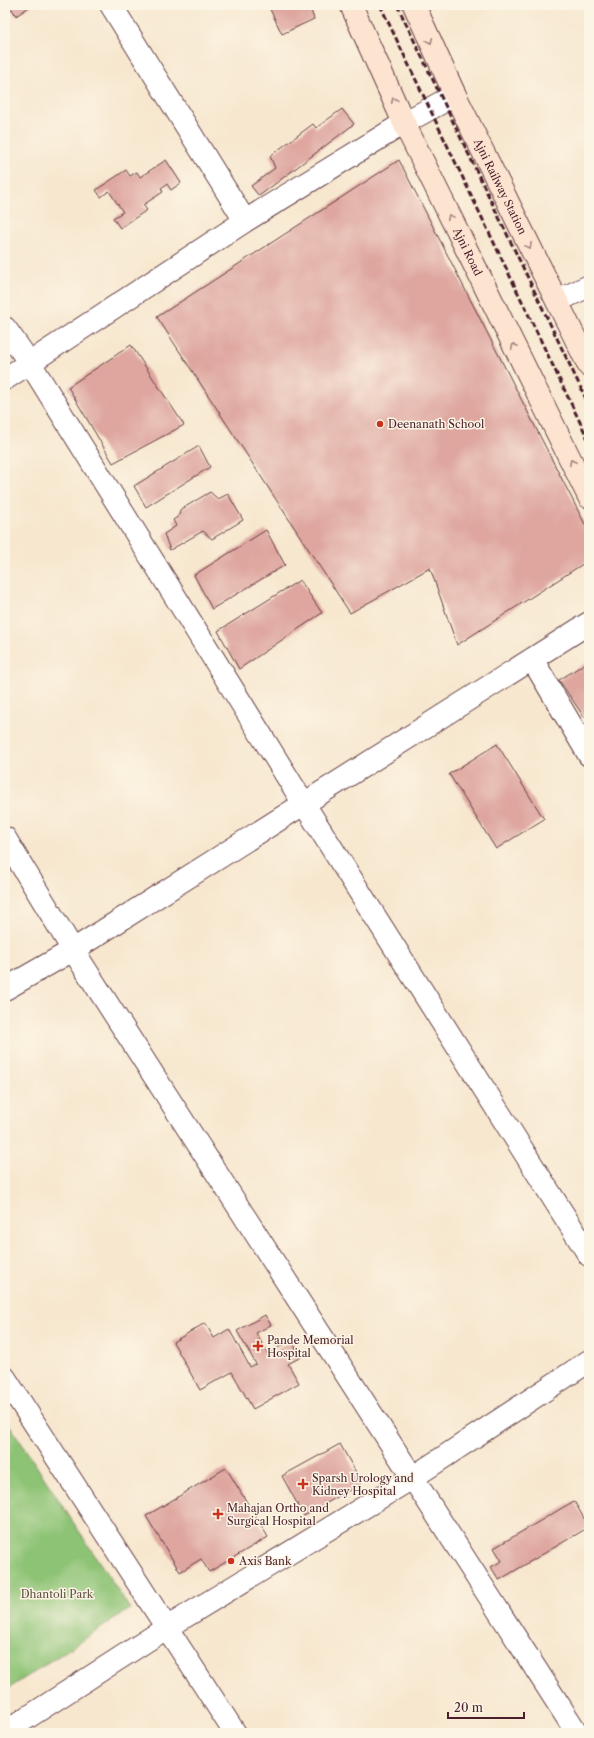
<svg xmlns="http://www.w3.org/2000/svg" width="594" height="1738" font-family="'Libre Caslon Text',serif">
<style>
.park{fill:#8dc375;stroke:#6c7150}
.building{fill:#dea69f}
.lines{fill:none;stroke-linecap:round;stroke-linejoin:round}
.minor-casing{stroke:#643d44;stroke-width:24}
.tertiary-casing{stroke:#643d44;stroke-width:24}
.secondary-casing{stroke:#643d44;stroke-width:24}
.minor{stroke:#fff;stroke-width:22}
.tertiary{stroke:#fff;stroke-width:22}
.secondary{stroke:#fde4d1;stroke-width:22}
.rail{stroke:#4a1f2b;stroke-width:3;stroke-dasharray:6 3;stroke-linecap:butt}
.oneway{stroke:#a4827e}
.poi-dot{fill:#c8321e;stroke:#fcf5e5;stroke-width:1.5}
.labels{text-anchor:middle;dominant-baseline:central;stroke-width:3;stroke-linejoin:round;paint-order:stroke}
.street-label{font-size:11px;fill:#4a1f2b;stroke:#fcf5e5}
.poi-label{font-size:11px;fill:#4a1f2b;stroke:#fcf5e5;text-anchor:start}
.park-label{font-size:11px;fill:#5e5041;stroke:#fcf5e5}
</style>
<rect width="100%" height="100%" fill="#fcf5e5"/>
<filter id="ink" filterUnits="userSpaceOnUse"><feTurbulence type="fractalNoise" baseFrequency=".025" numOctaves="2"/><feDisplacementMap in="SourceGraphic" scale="8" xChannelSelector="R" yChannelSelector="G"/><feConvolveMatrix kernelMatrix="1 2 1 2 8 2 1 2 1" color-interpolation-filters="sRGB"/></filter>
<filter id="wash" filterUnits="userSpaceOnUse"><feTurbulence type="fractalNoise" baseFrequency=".012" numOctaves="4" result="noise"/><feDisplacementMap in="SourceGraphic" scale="16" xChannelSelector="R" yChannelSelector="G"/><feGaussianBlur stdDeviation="0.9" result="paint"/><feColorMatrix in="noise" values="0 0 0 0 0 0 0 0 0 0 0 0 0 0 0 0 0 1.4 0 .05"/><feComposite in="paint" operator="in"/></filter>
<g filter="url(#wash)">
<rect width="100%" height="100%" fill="#f7e7cf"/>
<path class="park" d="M5 1418 130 1609 5 1691Z"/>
<g id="blocks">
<path class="building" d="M5 5H32L16 16 12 9 5 13Z
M268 5H309L314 19 282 34Z
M342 109 354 124 259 196 251 186 275 168 270 156 313 124 316 128Z
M166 160 181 183 171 190 167 184 161 188 163 192 143 205 147 210 120 228 113 218 123 212 109 191 101 197 96 190 126 170 130 176 137 172 140 177Z
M399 160 589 532V560L457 645 430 568 350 613 157 317Z
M131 345 184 425 113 463 68 387Z
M199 446 210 467 146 507 134 486Z
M210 492 218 499 228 494 243 520 212 539 203 531 170 550 164 534 176 526 173 520 179 516 180 510Z
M266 530 285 565 212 609 194 575Z
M300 580 322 613 239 669 218 631Z
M589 661V714L584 717 559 680Z
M497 744 544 819 496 849 449 774Z
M265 1315 271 1325 256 1333 268 1354 291 1340 301 1357 288 1364 299 1383 253 1409 232 1372 200 1390 173 1342 205 1323 214 1338 229 1329 250 1367 256 1364 237 1331Z
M340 1444 362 1483 304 1516 282 1476Z
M226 1468 268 1537 209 1572 201 1559 180 1572 146 1516Z
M574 1501 589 1527 499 1580 491 1567 502 1561 494 1548Z"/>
</g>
</g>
<g filter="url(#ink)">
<use href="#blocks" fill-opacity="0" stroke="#643d44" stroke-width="1"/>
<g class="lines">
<g class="minor-casing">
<path id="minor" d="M111 5 245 221
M557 301 589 286
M5 328 30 363 304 804 589 1255
M5 379 245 221 404 123 455 95
M532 659 589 755
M5 838 73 950 577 1733
M5 989 73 950 589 623"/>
</g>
<g class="tertiary-casing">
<path id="tertiary" d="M5 1378 235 1733
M5 1732 168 1627 412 1478 589 1361"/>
</g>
<g class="secondary-casing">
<g id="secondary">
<path id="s1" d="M351 5 404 123 589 497"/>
<path id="s2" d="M414 5 455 95 589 366"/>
</g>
</g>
<use href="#minor" class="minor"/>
<use href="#tertiary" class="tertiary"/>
<use href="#secondary" class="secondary"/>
<path class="rail" d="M380 5 589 441
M397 5 589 405"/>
</g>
<defs><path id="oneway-chevron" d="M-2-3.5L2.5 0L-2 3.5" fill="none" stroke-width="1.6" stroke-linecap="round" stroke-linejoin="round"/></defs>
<g class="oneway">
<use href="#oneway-chevron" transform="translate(430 41) rotate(66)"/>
<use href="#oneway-chevron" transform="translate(394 100) rotate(-114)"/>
<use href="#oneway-chevron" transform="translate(450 217) rotate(-116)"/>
<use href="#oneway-chevron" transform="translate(529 246) rotate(64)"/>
<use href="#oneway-chevron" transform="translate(514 346) rotate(-116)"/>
<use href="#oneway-chevron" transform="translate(572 462) rotate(-116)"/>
</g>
</g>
<g class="poi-dot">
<circle cx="380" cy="424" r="4"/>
<path d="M256 1340h4v4h4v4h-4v4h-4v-4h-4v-4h4z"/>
<path d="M301 1478h4v4h4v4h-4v4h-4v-4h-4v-4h4z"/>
<path d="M216 1508h4v4h4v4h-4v4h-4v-4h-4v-4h4z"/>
<circle cx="231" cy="1561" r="4"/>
</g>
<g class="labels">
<g class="street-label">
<text stroke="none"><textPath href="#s2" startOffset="201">Ajni Railway Station</textPath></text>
<text stroke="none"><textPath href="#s1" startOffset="273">Ajni Road</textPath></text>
</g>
<g class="poi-label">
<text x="388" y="424">Deenanath School</text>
<text x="267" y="1340">Pande Memorial<tspan x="267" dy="13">Hospital</tspan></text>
<text x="312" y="1478">Sparsh Urology and<tspan x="312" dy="13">Kidney Hospital</tspan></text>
<text x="227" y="1508">Mahajan Ortho and<tspan x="227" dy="13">Surgical Hospital</tspan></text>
<text x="239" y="1561">Axis Bank</text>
</g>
<g class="park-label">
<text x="57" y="1594">Dhantoli Park</text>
</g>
</g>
<rect width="594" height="1738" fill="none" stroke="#fcf5e5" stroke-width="20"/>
<path d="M448 1712v6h76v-6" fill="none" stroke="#4a1f2b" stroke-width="2"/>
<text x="454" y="1712" font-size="12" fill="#4a1f2b" stroke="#fcf5e5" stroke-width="3" paint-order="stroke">20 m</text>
</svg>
